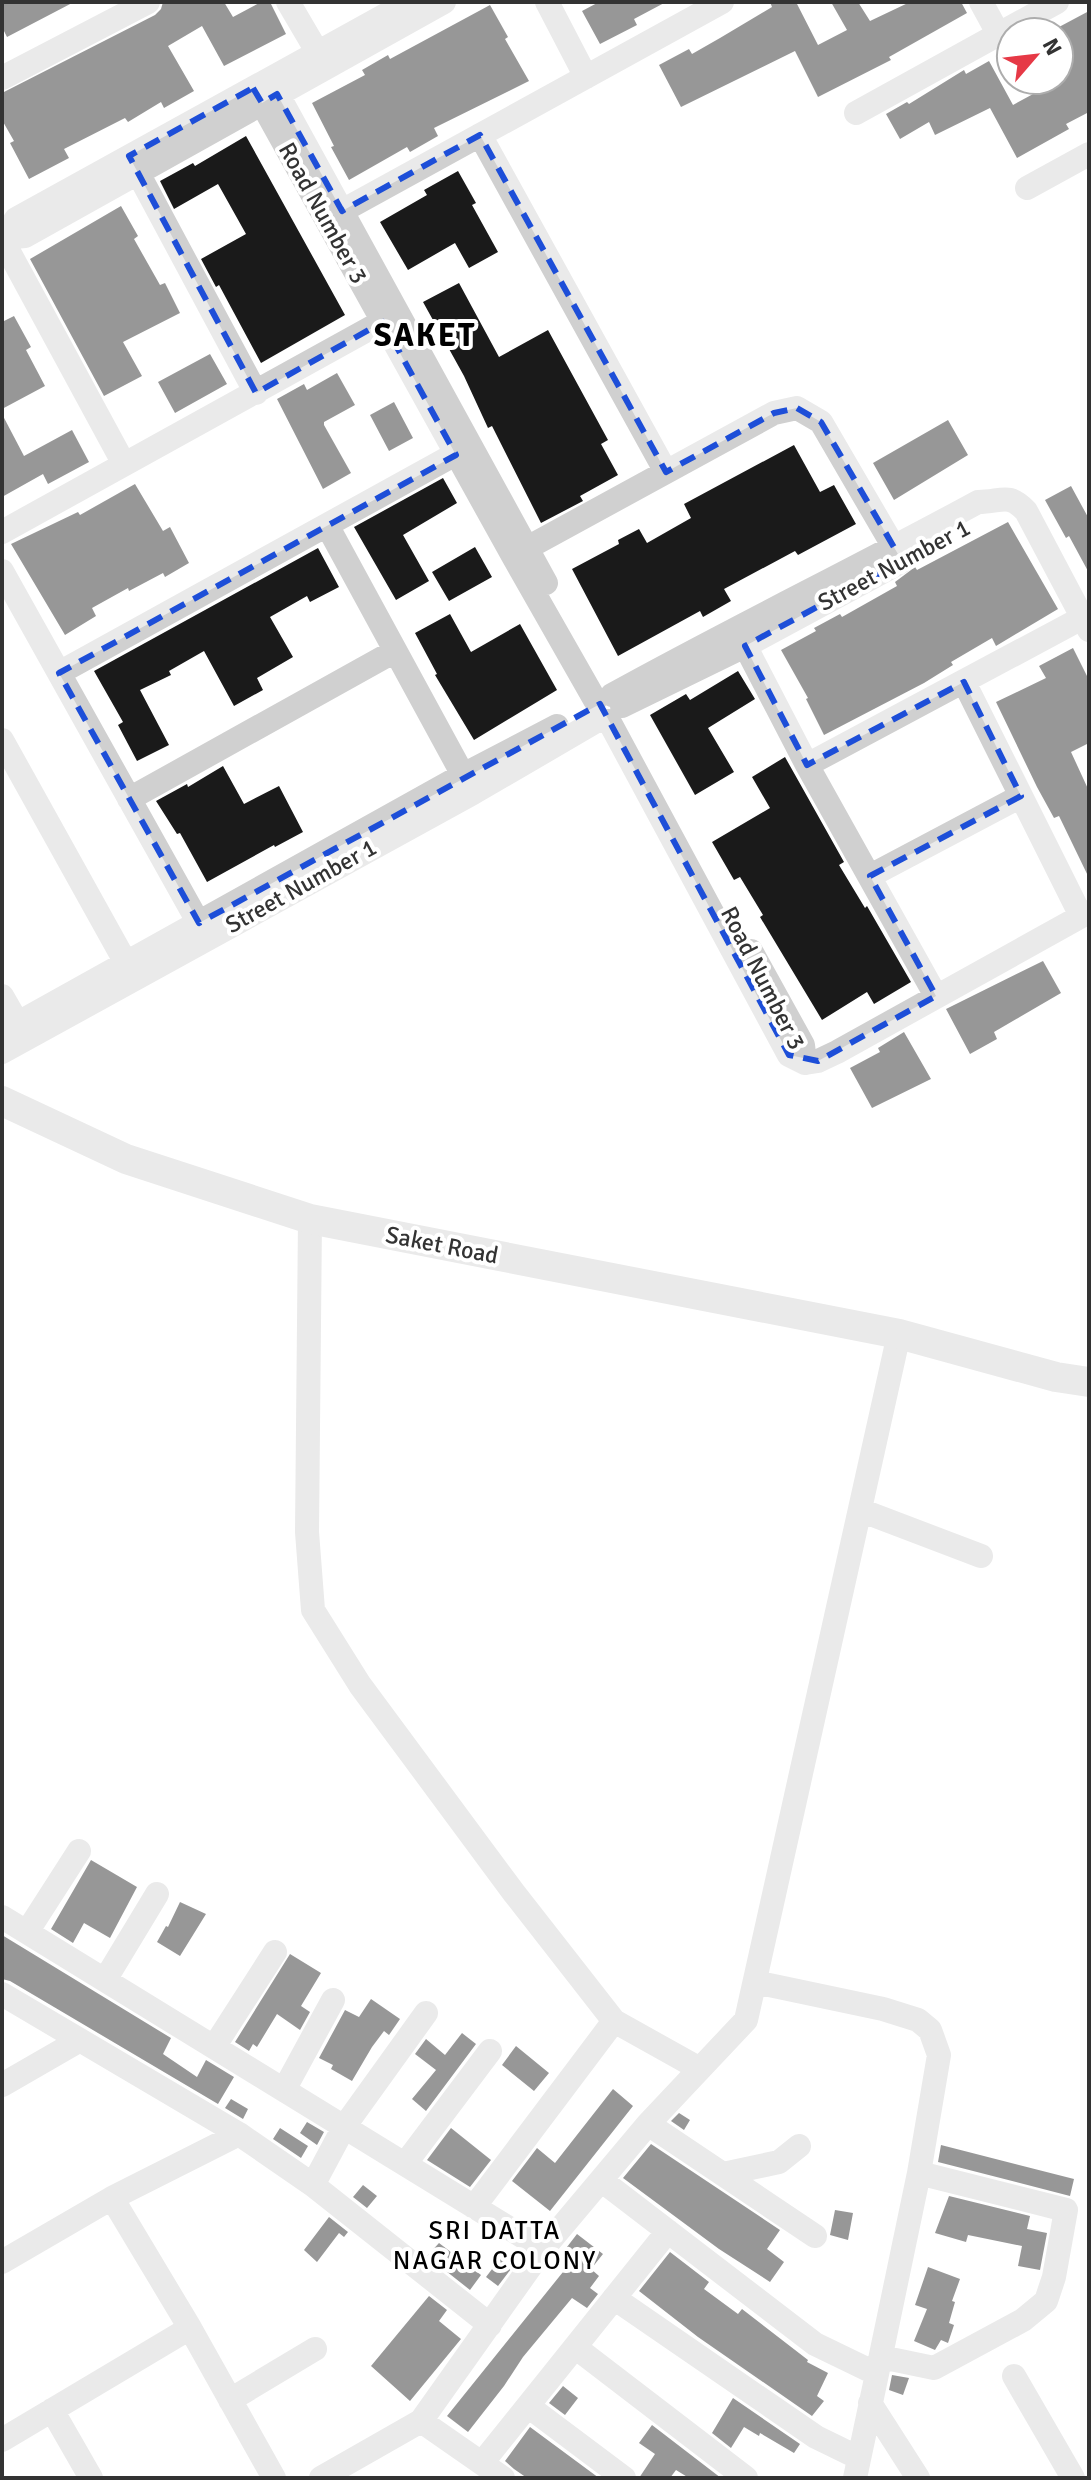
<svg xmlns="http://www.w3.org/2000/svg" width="1091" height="2480" font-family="Signika,sans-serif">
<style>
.building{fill:#1a1a1a}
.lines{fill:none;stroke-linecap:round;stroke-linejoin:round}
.minor{stroke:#d0d0d0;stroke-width:24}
.tertiary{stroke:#d0d0d0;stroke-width:30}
.marked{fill:none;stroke:#1d4ed8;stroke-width:6;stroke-dasharray:16 10;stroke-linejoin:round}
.labels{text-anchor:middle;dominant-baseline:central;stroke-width:8;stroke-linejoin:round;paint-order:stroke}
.street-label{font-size:24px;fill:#333;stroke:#fff}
.neighbourhood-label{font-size:26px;letter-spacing:2px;fill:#000;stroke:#fff}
.district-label{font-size:32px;font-weight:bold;letter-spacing:2px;fill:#000;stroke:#fff}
</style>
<rect width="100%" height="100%" fill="#fff"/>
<path class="building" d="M2 2H74L7 37 2 27Z
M163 2H224L233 17 261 2H270L286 34 224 66 202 26 168 46 194 91 164 108 161 102 128 122 125 118 64 149 69 158 29 179 10 143 14 141 2 120V93L155 15 161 9Z
M599 2H666L634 19 637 25 600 44 582 11Z
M770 2H796L818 45 847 30 831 2H858L870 21 910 2H961L967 13 889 57 891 60 818 97 795 51 681 107 659 65 689 49 692 54 720 38 772 7Z
M490 5 508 37 505 39 529 81 434 128 438 136 410 152 407 147 349 180 331 147 334 146 312 103 365 75 362 70 388 55 390 59Z
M1089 11V112L1066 124 1069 129 1017 158 990 108 935 135 929 122 900 139 886 114 907 102 909 104 964 70 966 74 989 61 1013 105 1059 80V27Z
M246 136 345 315 261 363 219 285 216 287 201 259 246 234 218 184 174 209 160 181 193 163 195 166Z
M458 171 476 203 472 205 498 252 469 268 455 243 408 270 380 222 427 195 424 190Z
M121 206 138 236 134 239 160 285 165 283 180 313 123 342 142 376 104 396 30 259Z
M459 283 499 357 548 330 608 440 601 444 618 475 580 496 583 501 541 523 492 426 488 428 464 376 423 302Z
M14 316 31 347 26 350 45 386 2 409V322Z
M210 354 227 384 175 413 158 382Z
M337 373 355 405 324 422V425L351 473 323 489 277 399 304 384 307 390Z
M394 402 413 438 389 451 370 415Z
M2 414 24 456 72 430 89 462 48 484 43 474 2 497Z
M948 420 968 455 894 500 873 463Z
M794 445 820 492 834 485 856 524 798 555 795 551 724 589 731 601 703 617 700 611 618 656 572 569 619 544 618 540 639 529 647 543 691 518 684 504Z
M443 478 457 503 403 535 429 581 396 600 354 527Z
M135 484 163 531 170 527 189 563 165 577 163 573 129 591 128 588 92 608 96 616 65 635 11 544 78 512 80 515Z
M1071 486 1089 519V573L1069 536 1066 538 1045 500Z
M1008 522 1058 609 996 646 992 638 951 662 953 665 924 683 824 735 806 699 808 698 781 650 816 631 814 628 840 614 842 617 897 586 895 582 915 567 917 570Z
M475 547 492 577 449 601 432 572Z
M318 548 339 587 310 602 307 596 270 617 293 657 257 678 263 690 234 706 204 651 169 671 171 675 140 690 169 745 137 761 118 725 123 722 94 671Z
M450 614 471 652 520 624 557 690 474 740 435 675 437 674 415 633Z
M1073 648 1089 680V743L1071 752 1089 791V878L1059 816 1054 818 1037 787 996 702 1046 678 1039 666Z
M738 671 755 699 708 728 734 772 695 795 650 715 686 694 690 700Z
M785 757 844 862 839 865 865 908 867 906 911 982 874 1004 867 992 822 1020 760 917 763 915 740 877 734 880 712 842 770 808 752 777Z
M223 766 244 804 279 786 303 832 275 847 274 845 207 882 180 833 177 834 156 801 187 784 188 787Z
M1043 961 1061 993 994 1032 997 1039 970 1054 946 1009Z
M904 1032 931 1079 872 1108 850 1068 880 1052 878 1048Z
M91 1860 137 1887 110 1938 84 1923 73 1943 51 1929Z
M180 1902 206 1914 180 1956 157 1942 166 1926 168 1927Z
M2 1935 171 2038 163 2054 197 2077 206 2060 234 2077 218 2104 10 1981 2 1979Z
M290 1954 321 1973 301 2006 310 2012 300 2030 277 2014 257 2047 253 2044 249 2051 235 2042Z
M371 1999 400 2019 389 2035 384 2031 372 2047 352 2081 331 2069 333 2065 319 2058 345 2010 359 2017Z
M462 2033 476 2044 426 2111 412 2099 436 2070 415 2054 426 2039 445 2055Z
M516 2046 549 2073 534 2091 502 2065Z
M613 2089 633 2106 550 2211 512 2181 537 2148 555 2163Z
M231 2099 248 2109 243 2119 225 2108Z
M679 2113 690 2120 684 2130 671 2121Z
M307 2122 324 2132 317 2145 300 2133Z
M280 2128 308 2146 301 2158 273 2139Z
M451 2128 491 2160 470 2187 427 2160Z
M651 2144 780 2230 767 2249 784 2262 770 2282 719 2249 623 2178Z
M941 2145 1074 2179 1070 2196 938 2162Z
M363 2185 377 2196 367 2208 353 2197Z
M949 2196 1030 2216 1027 2229 1047 2233 1040 2270 1018 2266 1022 2246 968 2235 966 2242 935 2233Z
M835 2210 853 2213 848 2240 830 2235Z
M329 2217 348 2232 344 2237 339 2233 317 2262 304 2250Z
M577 2234 603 2254 591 2269 599 2276 590 2288 598 2294 587 2308 572 2298 523 2357 504 2386 468 2432 447 2416 567 2267 564 2264 573 2252 567 2247Z
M439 2243 481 2275 470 2290 427 2256Z
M670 2252 709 2282 704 2289 738 2314 742 2309 808 2360 807 2362 828 2373 817 2396 824 2401 812 2416 698 2337 639 2291Z
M502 2256 514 2265 498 2286 486 2277Z
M928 2267 960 2279 952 2301 955 2302 949 2323 954 2325 948 2343 941 2340 935 2350 914 2341 927 2309 915 2305Z
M429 2296 447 2310 439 2321 461 2339 410 2401 371 2366Z
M892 2375 909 2378 903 2395 889 2390Z
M563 2386 578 2398 565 2415 549 2403Z
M733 2398 800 2444 794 2453 760 2433 759 2436 744 2427 731 2448 712 2433Z
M652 2425 721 2478H689L676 2470 670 2478H639L655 2454 639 2443Z
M530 2427 599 2478H527L514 2469 505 2461Z"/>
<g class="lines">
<path class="minor" d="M288 2 325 65
M409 2 16 219 3 238 25 236 444 2
M547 2 586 77
M981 2 999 35
M2 78 148 2
M271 82 546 583
M255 91 513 556 595 700
M856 113 1057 2
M480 135 666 472
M130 158 256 393
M1027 188 1089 154
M342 211 722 2
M2 239 124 464
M328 527 463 775
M2 532 396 314
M527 548 774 413 797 408 821 422 902 561
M2 571 206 936
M738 632 807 765 936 996
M59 673 470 446
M964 682 1081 916
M612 695C733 628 857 568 978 502 1002 502 1008 492 1026 511L1089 630
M622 706 745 646 899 563
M609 721 789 1055 805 1063
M2 740 126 963
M807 765 1082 618
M129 799 395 651
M870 876 1021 796
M751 951 803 1045 805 1063
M2 996 25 1036
M2 1032 463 775 557 726
M2 1052 473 793 600 719
M805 1063 818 1061 837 1052 1089 912
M310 1219 307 1532 313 1610 360 1685 514 1893 614 2021 700 2069
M860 1510 981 1556
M2 1917 543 2249
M27 1932 79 1851
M105 1980 157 1894
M755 1982 883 2009 918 2020 930 2030 939 2055 919 2173
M2 1994 239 2134 313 2185 490 2325
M214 2047 275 1952
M2 2085 80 2040
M284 2090 333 2000
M648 2124 815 2236
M405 2164 490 2051
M723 2174 779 2162 799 2146
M601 2180 815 2344 877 2374 919 2173 1066 2210 1054 2277 1046 2301 1023 2320 934 2368 881 2357
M313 2185 344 2127 426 2013
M112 2198 190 2328 274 2478
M474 2207 614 2021
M2 2262 112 2198 239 2134
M614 2298 816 2437 859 2458
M575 2347 746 2478
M1014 2376 1073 2478
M230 2400 315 2349
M870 2403 918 2478
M528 2406 624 2478
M52 2410 91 2478
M421 2421 503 2478
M2 2440 190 2328
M482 2463 668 2231
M321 2478 421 2421 543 2249 648 2124 746 2020 899 1334
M855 2478 877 2374"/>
<path class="tertiary" d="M2 1101 126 1159 310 1219 899 1334 1056 1377 1089 1382"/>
</g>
<path d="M0 0H1091V2480H0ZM253 88 262 103 277 94 342 211 480 135 666 472 774 413 797 408 821 422 902 561 745 646 807 765 964 682 1021 796 870 876 936 996 818 1061 789 1055 600 704 199 923 59 673 456 455 383 322 256 393 129 156Z" fill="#fff" fill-opacity=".55" fill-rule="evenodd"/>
<path class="marked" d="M253 88 262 103 277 94 342 211 480 135 666 472 774 413 797 408 821 422 902 561 745 646 807 765 964 682 1021 796 870 876 936 996 818 1061 789 1055 600 704 199 923 59 673 456 455 383 322 256 393 129 156Z"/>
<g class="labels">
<g class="street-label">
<text transform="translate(323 213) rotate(61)">Road Number 3</text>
<text transform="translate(894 565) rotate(-28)">Street Number 1</text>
<text transform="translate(301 886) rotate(-29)">Street Number 1</text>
<text transform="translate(763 978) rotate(63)">Road Number 3</text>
<text transform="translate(442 1245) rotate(11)">Saket Road</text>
</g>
<g class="neighbourhood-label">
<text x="495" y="2231">SRI DATTA<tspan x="495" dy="30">NAGAR COLONY</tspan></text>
</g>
<g class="district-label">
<text x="425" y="335">SAKET</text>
</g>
</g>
<rect width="1091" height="2480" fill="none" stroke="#333333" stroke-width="8"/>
<g transform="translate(1035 56) rotate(62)"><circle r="38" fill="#ffffff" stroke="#adadad" stroke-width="2"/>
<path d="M0-6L14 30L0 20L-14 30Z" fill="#e63946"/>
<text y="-12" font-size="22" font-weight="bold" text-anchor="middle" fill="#333333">N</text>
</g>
</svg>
